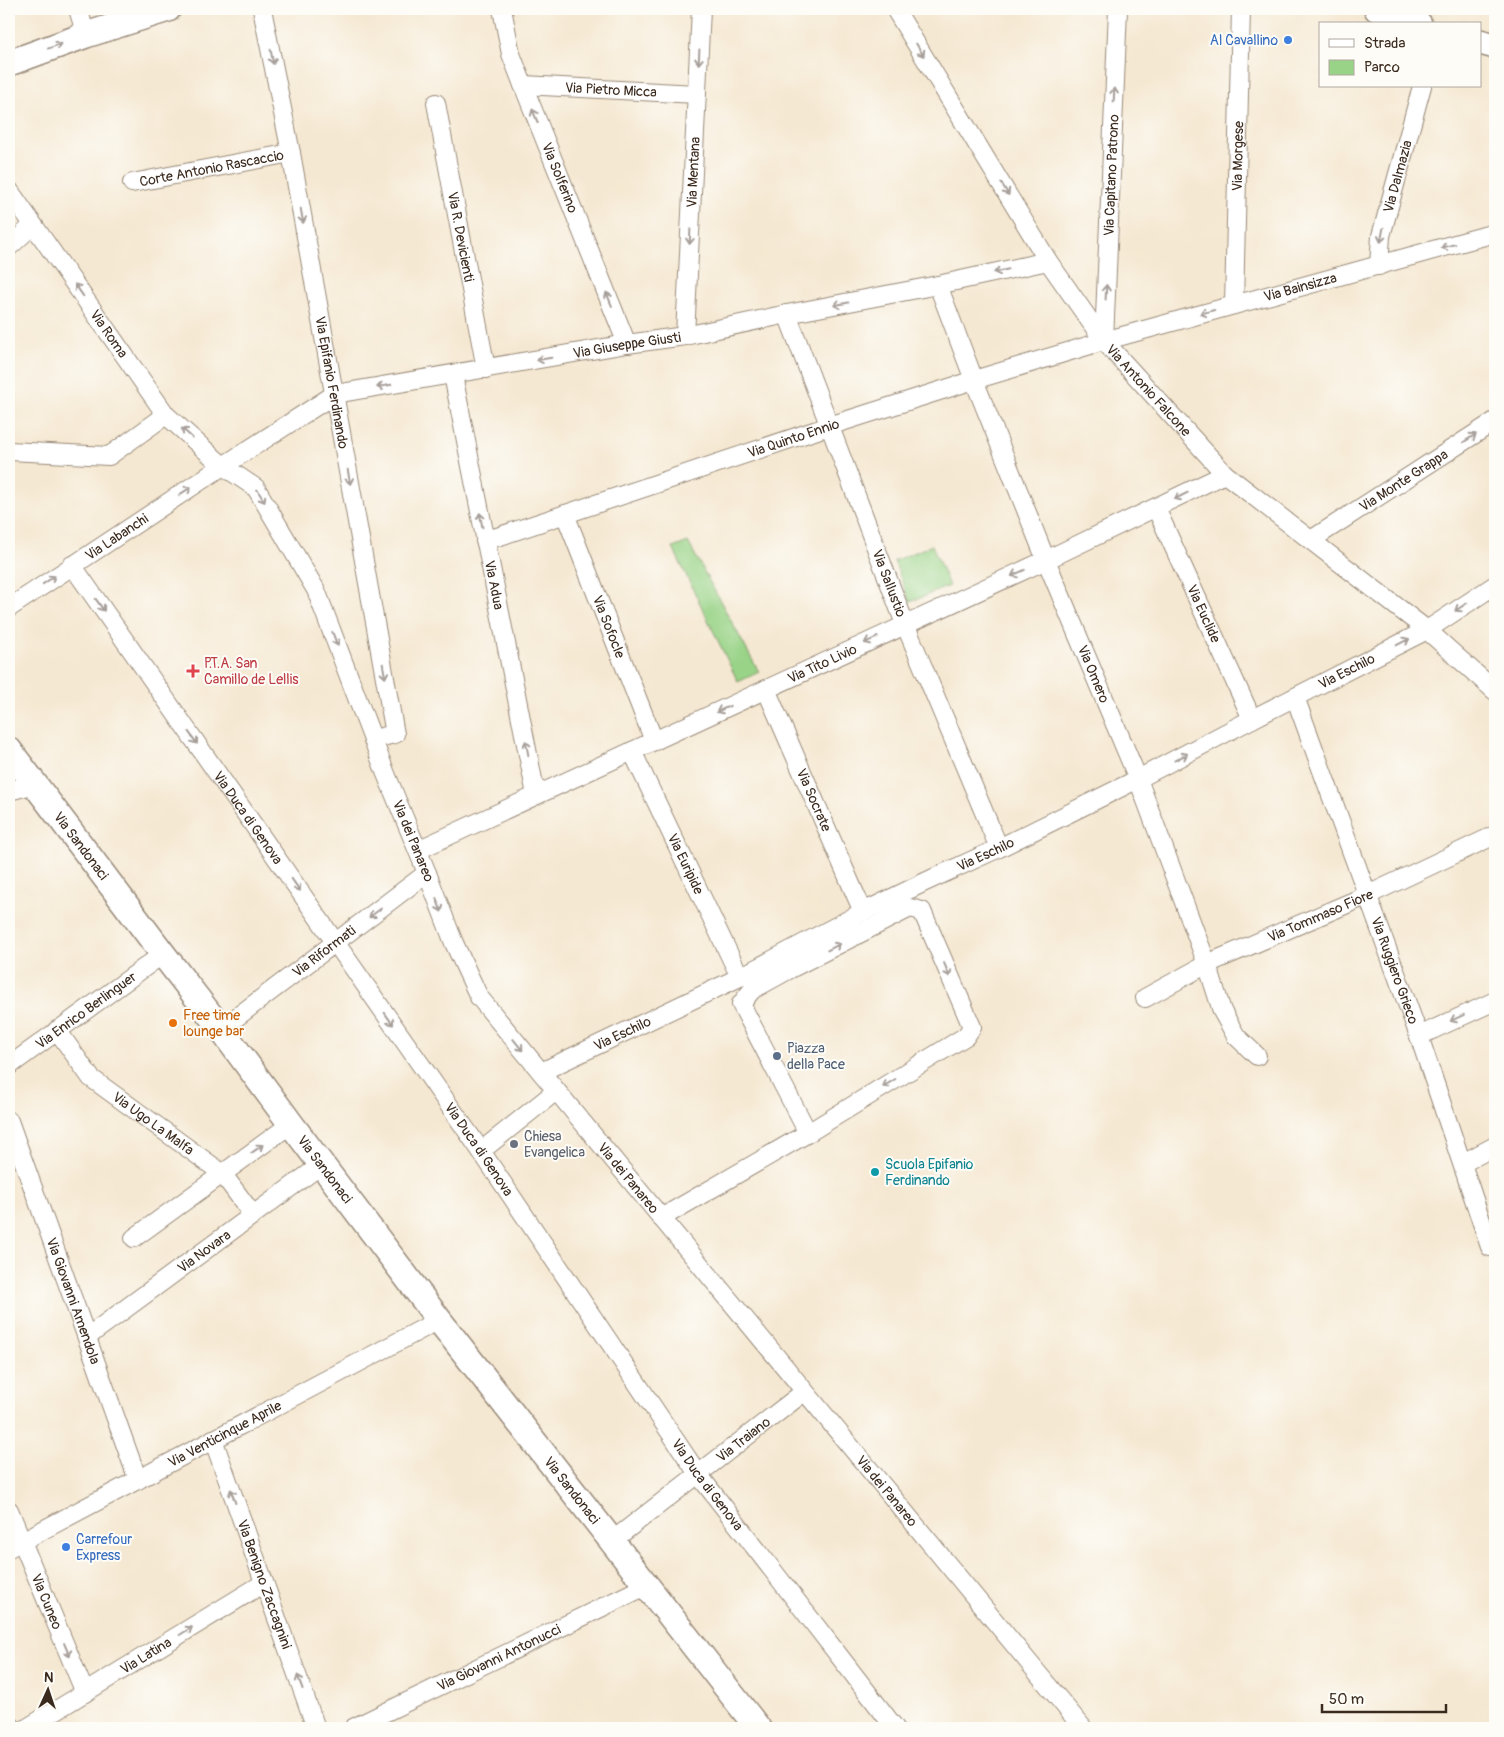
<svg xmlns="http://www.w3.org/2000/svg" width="1504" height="1737" font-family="Pangolin,sans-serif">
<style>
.green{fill:#99d387;stroke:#6a7e52}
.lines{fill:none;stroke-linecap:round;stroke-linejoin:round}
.street-casing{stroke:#988978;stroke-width:20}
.secondary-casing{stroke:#988978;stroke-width:28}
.street{stroke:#fff;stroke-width:18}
.secondary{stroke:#fff;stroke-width:25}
.oneway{stroke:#a79f9a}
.shop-dot{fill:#3f7fe0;stroke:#fdfcf7;stroke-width:2}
.health-dot{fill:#e0444e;stroke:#fdfcf7;stroke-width:2}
.food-dot{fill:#e8710a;stroke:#fdfcf7;stroke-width:2}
.service-dot{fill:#5c6f8a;stroke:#fdfcf7;stroke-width:2}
.worship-dot{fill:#6b7280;stroke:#fdfcf7;stroke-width:2}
.culture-dot{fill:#0f9aa8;stroke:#fdfcf7;stroke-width:2}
.labels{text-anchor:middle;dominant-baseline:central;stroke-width:4;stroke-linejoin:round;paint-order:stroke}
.shop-label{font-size:14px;fill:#366cbe;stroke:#fdfcf7;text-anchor:end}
.street-label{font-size:14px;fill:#3b2a1e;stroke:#fdfcf7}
.health-label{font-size:14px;fill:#be3a42;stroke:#fdfcf7;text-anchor:start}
.food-label{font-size:14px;fill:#c56008;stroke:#fdfcf7;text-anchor:start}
.service-label{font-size:14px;fill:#4e5e75;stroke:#fdfcf7;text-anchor:start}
.worship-label{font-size:14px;fill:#5b616d;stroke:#fdfcf7;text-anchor:start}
.culture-label{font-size:14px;fill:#0d838f;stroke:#fdfcf7;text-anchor:start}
</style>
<rect width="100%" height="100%" fill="#fdfcf7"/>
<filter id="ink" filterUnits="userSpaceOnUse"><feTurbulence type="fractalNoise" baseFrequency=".02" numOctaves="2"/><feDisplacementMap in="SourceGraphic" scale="10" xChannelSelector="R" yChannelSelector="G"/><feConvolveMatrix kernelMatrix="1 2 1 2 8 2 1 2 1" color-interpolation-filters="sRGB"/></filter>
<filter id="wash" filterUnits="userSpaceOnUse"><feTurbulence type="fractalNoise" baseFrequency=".0096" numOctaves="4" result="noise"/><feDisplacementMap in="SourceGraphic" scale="20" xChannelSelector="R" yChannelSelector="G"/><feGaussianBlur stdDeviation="1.12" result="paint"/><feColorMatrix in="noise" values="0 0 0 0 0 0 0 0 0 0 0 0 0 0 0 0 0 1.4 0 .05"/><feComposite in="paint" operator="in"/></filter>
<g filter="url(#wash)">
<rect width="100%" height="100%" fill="#f5e8d2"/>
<path class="green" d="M688 542 759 672 738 682 673 548Z
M932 545 949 586 910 602 894 561Z"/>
</g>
<g filter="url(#ink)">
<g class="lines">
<g class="street-casing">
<g id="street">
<path d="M78 9 86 35"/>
<path id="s1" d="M262 9 291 153 395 734 373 739"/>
<path id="s2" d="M502 9 511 54 523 85 627 344"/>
<path id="s3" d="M895 9 1048 261 1104 341 1225 474 1427 630 1495 691"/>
<path id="s4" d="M523 85 697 94"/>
<path id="s5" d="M436 103 486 369"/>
<path id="s6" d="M132 183 291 153"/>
<path id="s7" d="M9 190 166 415 223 466 256 488 316 590 386 774 427 873 454 943 479 997 1083 1728"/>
<path d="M9 247 33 225"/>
<path id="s8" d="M1379 266 1381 236 1422 86"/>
<path id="s9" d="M938 285 974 380 1046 560 1138 779 1207 964 1222 1011 1236 1036 1257 1056"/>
<path id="s10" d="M1234 305 1241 9"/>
<path id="s11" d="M787 314 905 624 999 848"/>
<path id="s12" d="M685 336 701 9"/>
<path id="s13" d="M1104 341 1118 9"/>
<path id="s14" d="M453 375 536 795"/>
<path d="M9 451 109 456 166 415"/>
<path id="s15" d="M1156 508 1252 719"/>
<path id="s16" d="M565 514 654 741"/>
<path id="s17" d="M1311 540 1495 421"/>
<path id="s18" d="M485 541 829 426 974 380 1104 341 1495 233"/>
<path id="s19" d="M72 565 481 1151 698 1474 895 1728"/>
<path id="s20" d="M9 608 223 466 335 394 627 344 685 336 787 314 938 285 1048 261"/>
<path id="s21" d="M766 689 863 912"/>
<path id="s22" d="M1295 697 1419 1036 1490 1247"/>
<path id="s23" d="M632 751 740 977"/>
<path d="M9 791 35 784"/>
<path id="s24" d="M418 850 1046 560 1225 474"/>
<path d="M790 969 910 908 922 911 972 1027 966 1036 808 1133"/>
<path id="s25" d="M1145 998 1207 964 1368 895 1495 835"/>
<path id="s26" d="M221 1029 427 873"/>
<path id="s27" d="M57 1030 91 1078 222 1173 253 1215"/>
<path d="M1419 1036 1495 1001"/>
<path id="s28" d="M9 1066 163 954"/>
<path id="s29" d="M541 1072 740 977 863 912 925 882 999 848 1138 779 1252 719 1427 630 1495 585"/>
<path id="s30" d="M9 1121 138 1480"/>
<path d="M481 1151 556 1091"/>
<path d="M1463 1163 1495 1146"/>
<path d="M661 1218 808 1133 741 1004 752 990 790 969 787 960"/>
<path d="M134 1238 291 1124"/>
<path id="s31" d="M87 1337 321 1165"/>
<path id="s32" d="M213 1439 316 1728"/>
<path id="s33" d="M9 1510 85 1693"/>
<path id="s34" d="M612 1541 804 1392"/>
<path id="s35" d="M9 1548 439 1320"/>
<path d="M9 1724 13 1728"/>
<path id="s36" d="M27 1728 264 1583"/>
<path id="s37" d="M353 1728 646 1586"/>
</g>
</g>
<g class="secondary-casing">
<g id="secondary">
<path d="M1377 9 1419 24"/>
<path d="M1480 42 1495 46"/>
<path d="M9 63 86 35 168 9"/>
<path id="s38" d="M9 750 163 954 221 1029 291 1124 439 1320 758 1728"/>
</g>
</g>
<use href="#street" class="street"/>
<use href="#secondary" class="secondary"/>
</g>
<defs><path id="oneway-shaft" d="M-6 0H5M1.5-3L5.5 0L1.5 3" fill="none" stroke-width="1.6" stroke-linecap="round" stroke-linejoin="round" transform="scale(1.25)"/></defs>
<g class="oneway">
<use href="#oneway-shaft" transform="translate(55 46) rotate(-20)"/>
<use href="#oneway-shaft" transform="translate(920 50) rotate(59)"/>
<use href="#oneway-shaft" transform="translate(272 57) rotate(79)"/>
<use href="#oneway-shaft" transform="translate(699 57) rotate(93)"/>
<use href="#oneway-shaft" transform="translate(1114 95) rotate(-87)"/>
<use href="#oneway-shaft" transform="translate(535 116) rotate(-112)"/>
<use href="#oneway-shaft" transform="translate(1005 189) rotate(59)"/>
<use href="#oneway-shaft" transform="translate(302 216) rotate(80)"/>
<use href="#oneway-shaft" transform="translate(1382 235) rotate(101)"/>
<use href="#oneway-shaft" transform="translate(690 237) rotate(93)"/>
<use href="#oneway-shaft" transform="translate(1448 246) rotate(164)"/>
<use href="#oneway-shaft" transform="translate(1001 271) rotate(167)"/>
<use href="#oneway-shaft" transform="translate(79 290) rotate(-125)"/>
<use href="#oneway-shaft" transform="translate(1106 292) rotate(-87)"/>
<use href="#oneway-shaft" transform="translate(609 299) rotate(-112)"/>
<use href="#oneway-shaft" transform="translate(841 304) rotate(169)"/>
<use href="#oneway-shaft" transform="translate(1207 312) rotate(165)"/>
<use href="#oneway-shaft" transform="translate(544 359) rotate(170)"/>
<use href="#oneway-shaft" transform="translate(384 386) rotate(171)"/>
<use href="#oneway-shaft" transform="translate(187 433) rotate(-138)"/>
<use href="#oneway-shaft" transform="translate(1470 438) rotate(-33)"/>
<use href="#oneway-shaft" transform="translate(349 477) rotate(80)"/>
<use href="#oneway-shaft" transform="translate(185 491) rotate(-33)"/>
<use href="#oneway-shaft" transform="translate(261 496) rotate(59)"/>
<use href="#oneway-shaft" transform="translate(1181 496) rotate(154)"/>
<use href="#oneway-shaft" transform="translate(481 520) rotate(-101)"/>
<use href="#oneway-shaft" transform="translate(1018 573) rotate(155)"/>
<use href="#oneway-shaft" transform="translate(49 580) rotate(-34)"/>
<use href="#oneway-shaft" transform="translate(100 605) rotate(55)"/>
<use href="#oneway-shaft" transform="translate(1461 607) rotate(146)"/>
<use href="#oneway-shaft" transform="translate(335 639) rotate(69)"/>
<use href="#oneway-shaft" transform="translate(871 640) rotate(155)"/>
<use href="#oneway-shaft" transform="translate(1403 642) rotate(-27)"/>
<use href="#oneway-shaft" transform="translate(384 671) rotate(80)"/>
<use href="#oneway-shaft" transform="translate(723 709) rotate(155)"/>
<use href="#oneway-shaft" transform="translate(193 738) rotate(55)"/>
<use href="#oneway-shaft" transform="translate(527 748) rotate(-101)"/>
<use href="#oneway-shaft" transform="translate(1181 757) rotate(-28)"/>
<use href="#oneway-shaft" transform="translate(296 885) rotate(55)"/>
<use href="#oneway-shaft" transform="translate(439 905) rotate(69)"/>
<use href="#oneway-shaft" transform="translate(375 913) rotate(143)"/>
<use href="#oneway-shaft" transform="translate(834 947) rotate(-27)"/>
<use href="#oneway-shaft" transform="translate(947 970) rotate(67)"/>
<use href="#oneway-shaft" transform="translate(1457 1018) rotate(155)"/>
<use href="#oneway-shaft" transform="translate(389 1019) rotate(55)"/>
<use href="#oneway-shaft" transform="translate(518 1045) rotate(51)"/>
<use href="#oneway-shaft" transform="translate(889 1083) rotate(148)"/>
<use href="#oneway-shaft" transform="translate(257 1149) rotate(-36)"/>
<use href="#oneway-shaft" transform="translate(233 1496) rotate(-109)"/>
<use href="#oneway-shaft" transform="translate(186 1631) rotate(-32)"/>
<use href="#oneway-shaft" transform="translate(67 1650) rotate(67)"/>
<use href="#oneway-shaft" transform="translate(300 1682) rotate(-110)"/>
</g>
</g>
<g class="shop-dot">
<circle cx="1288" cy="40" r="5"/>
<circle cx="66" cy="1547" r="5"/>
</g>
<path class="health-dot" d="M190.5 663.5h5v5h5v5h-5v5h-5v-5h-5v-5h5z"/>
<circle class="food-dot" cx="173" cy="1023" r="5"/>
<circle class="service-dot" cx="777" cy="1056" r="5"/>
<circle class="worship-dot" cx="514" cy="1144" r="5"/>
<circle class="culture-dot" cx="875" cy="1172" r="5"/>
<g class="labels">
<g class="shop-label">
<text x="1278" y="40">Al Cavallino</text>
<text x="76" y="1539" text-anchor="start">Carrefour<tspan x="76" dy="16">Express</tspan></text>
</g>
<g class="street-label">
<text stroke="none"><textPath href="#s4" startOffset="88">Via Pietro Micca</textPath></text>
<text stroke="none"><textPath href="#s10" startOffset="149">Via Morgese</textPath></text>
<text stroke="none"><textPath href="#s6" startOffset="81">Corte Antonio Rascaccio</textPath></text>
<text stroke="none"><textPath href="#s12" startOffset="164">Via Mentana</textPath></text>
<text stroke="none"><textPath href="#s13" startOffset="166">Via Capitano Patrono</textPath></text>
<text stroke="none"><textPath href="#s8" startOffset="92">Via Dalmazia</textPath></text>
<text stroke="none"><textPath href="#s2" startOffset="179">Via Solferino</textPath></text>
<text stroke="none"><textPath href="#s5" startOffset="136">Via R. Devicienti</textPath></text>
<text stroke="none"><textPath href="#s18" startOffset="854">Via Bainsizza</textPath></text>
<text stroke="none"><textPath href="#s7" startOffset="175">Via Roma</textPath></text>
<text stroke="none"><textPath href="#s20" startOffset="686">Via Giuseppe Giusti</textPath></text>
<text stroke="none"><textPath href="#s1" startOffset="380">Via Epifanio Ferdinando</textPath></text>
<text stroke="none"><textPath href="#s3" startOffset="459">Via Antonio Falcone</textPath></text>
<text stroke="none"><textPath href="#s18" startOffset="325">Via Quinto Ennio</textPath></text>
<text stroke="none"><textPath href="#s17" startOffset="110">Via Monte Grappa</textPath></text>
<text stroke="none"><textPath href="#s20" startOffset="129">Via Labanchi</textPath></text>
<text stroke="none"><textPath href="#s11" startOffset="288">Via Sallustio</textPath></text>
<text stroke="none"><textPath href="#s14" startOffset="214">Via Adua</textPath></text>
<text stroke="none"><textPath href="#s15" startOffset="116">Via Euclide</textPath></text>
<text stroke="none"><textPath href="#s16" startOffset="121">Via Sofocle</textPath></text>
<text stroke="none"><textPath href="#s24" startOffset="445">Via Tito Livio</textPath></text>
<text stroke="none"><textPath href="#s29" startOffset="900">Via Eschilo</textPath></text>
<text stroke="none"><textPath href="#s9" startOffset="419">Via Omero</textPath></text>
<text stroke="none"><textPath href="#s21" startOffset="121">Via Socrate</textPath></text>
<text stroke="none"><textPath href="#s19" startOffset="308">Via Duca di Genova</textPath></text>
<text stroke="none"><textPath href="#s7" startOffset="778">Via dei Panareo</textPath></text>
<text stroke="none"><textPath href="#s38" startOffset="120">Via Sandonaci</textPath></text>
<text stroke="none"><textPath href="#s29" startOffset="495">Via Eschilo</textPath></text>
<text stroke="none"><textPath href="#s23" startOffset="125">Via Euripide</textPath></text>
<text stroke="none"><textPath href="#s25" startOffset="194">Via Tommaso Fiore</textPath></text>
<text stroke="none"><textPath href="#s26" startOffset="129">Via Riformati</textPath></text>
<text stroke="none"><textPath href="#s22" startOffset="291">Via Ruggiero Grieco</textPath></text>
<text stroke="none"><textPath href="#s28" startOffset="95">Via Enrico Berlinguer</textPath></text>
<text stroke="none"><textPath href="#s29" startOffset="90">Via Eschilo</textPath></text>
<text stroke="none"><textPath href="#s27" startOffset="136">Via Ugo La Malfa</textPath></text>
<text stroke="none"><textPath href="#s19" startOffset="712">Via Duca di Genova</textPath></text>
<text stroke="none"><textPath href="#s38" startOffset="525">Via Sandonaci</textPath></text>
<text stroke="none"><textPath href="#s7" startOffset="1182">Via dei Panareo</textPath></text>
<text stroke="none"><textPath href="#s31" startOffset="145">Via Novara</textPath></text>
<text stroke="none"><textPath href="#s30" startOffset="191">Via Giovanni Amendola</textPath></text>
<text stroke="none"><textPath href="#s35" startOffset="244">Via Venticinque Aprile</textPath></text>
<text stroke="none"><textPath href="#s34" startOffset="166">Via Traiano</textPath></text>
<text stroke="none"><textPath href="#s19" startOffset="1118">Via Duca di Genova</textPath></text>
<text stroke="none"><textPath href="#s38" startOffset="930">Via Sandonaci</textPath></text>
<text stroke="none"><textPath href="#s7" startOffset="1588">Via dei Panareo</textPath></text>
<text stroke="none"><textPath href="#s32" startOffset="154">Via Benigno Zaccagnini</textPath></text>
<text stroke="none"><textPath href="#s33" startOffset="99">Via Cuneo</textPath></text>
<text stroke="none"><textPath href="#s36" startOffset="139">Via Latina</textPath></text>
<text stroke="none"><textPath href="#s37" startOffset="162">Via Giovanni Antonucci</textPath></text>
</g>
<g class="health-label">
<text x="204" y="663">P.T.A. San<tspan x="204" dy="16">Camillo de Lellis</tspan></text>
</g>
<g class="food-label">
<text x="183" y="1015">Free time<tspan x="183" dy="16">lounge bar</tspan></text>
</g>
<g class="service-label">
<text x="787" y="1048">Piazza<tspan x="787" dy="16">della Pace</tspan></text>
</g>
<g class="worship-label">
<text x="524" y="1136">Chiesa<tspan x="524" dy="16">Evangelica</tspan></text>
</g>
<g class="culture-label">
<text x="885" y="1164">Scuola Epifanio<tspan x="885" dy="16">Ferdinando</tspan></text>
</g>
</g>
<rect width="1504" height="1737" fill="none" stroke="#fdfcf7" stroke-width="30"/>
<rect x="1319" y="22" width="162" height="65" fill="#fdfcf7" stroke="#afa8a0"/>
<rect x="1329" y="39" width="25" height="8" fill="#ffffff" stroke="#afa8a0"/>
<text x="1364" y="48" font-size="15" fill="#3b2a1e">Strada</text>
<rect x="1329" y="60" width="25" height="15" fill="#99d387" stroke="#afa8a0"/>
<text x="1364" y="72" font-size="15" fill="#3b2a1e">Parco</text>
<g transform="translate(48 1690) rotate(3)" stroke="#fdfcf7" stroke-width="4" paint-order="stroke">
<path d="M0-4L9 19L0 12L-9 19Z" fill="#3b2a1e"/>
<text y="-8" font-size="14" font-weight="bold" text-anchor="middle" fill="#3b2a1e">N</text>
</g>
<path d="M1322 1704v8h124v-8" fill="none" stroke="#3b2a1e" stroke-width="2.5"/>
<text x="1329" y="1704" font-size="15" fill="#3b2a1e" stroke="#fdfcf7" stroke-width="4" paint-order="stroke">50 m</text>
</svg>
